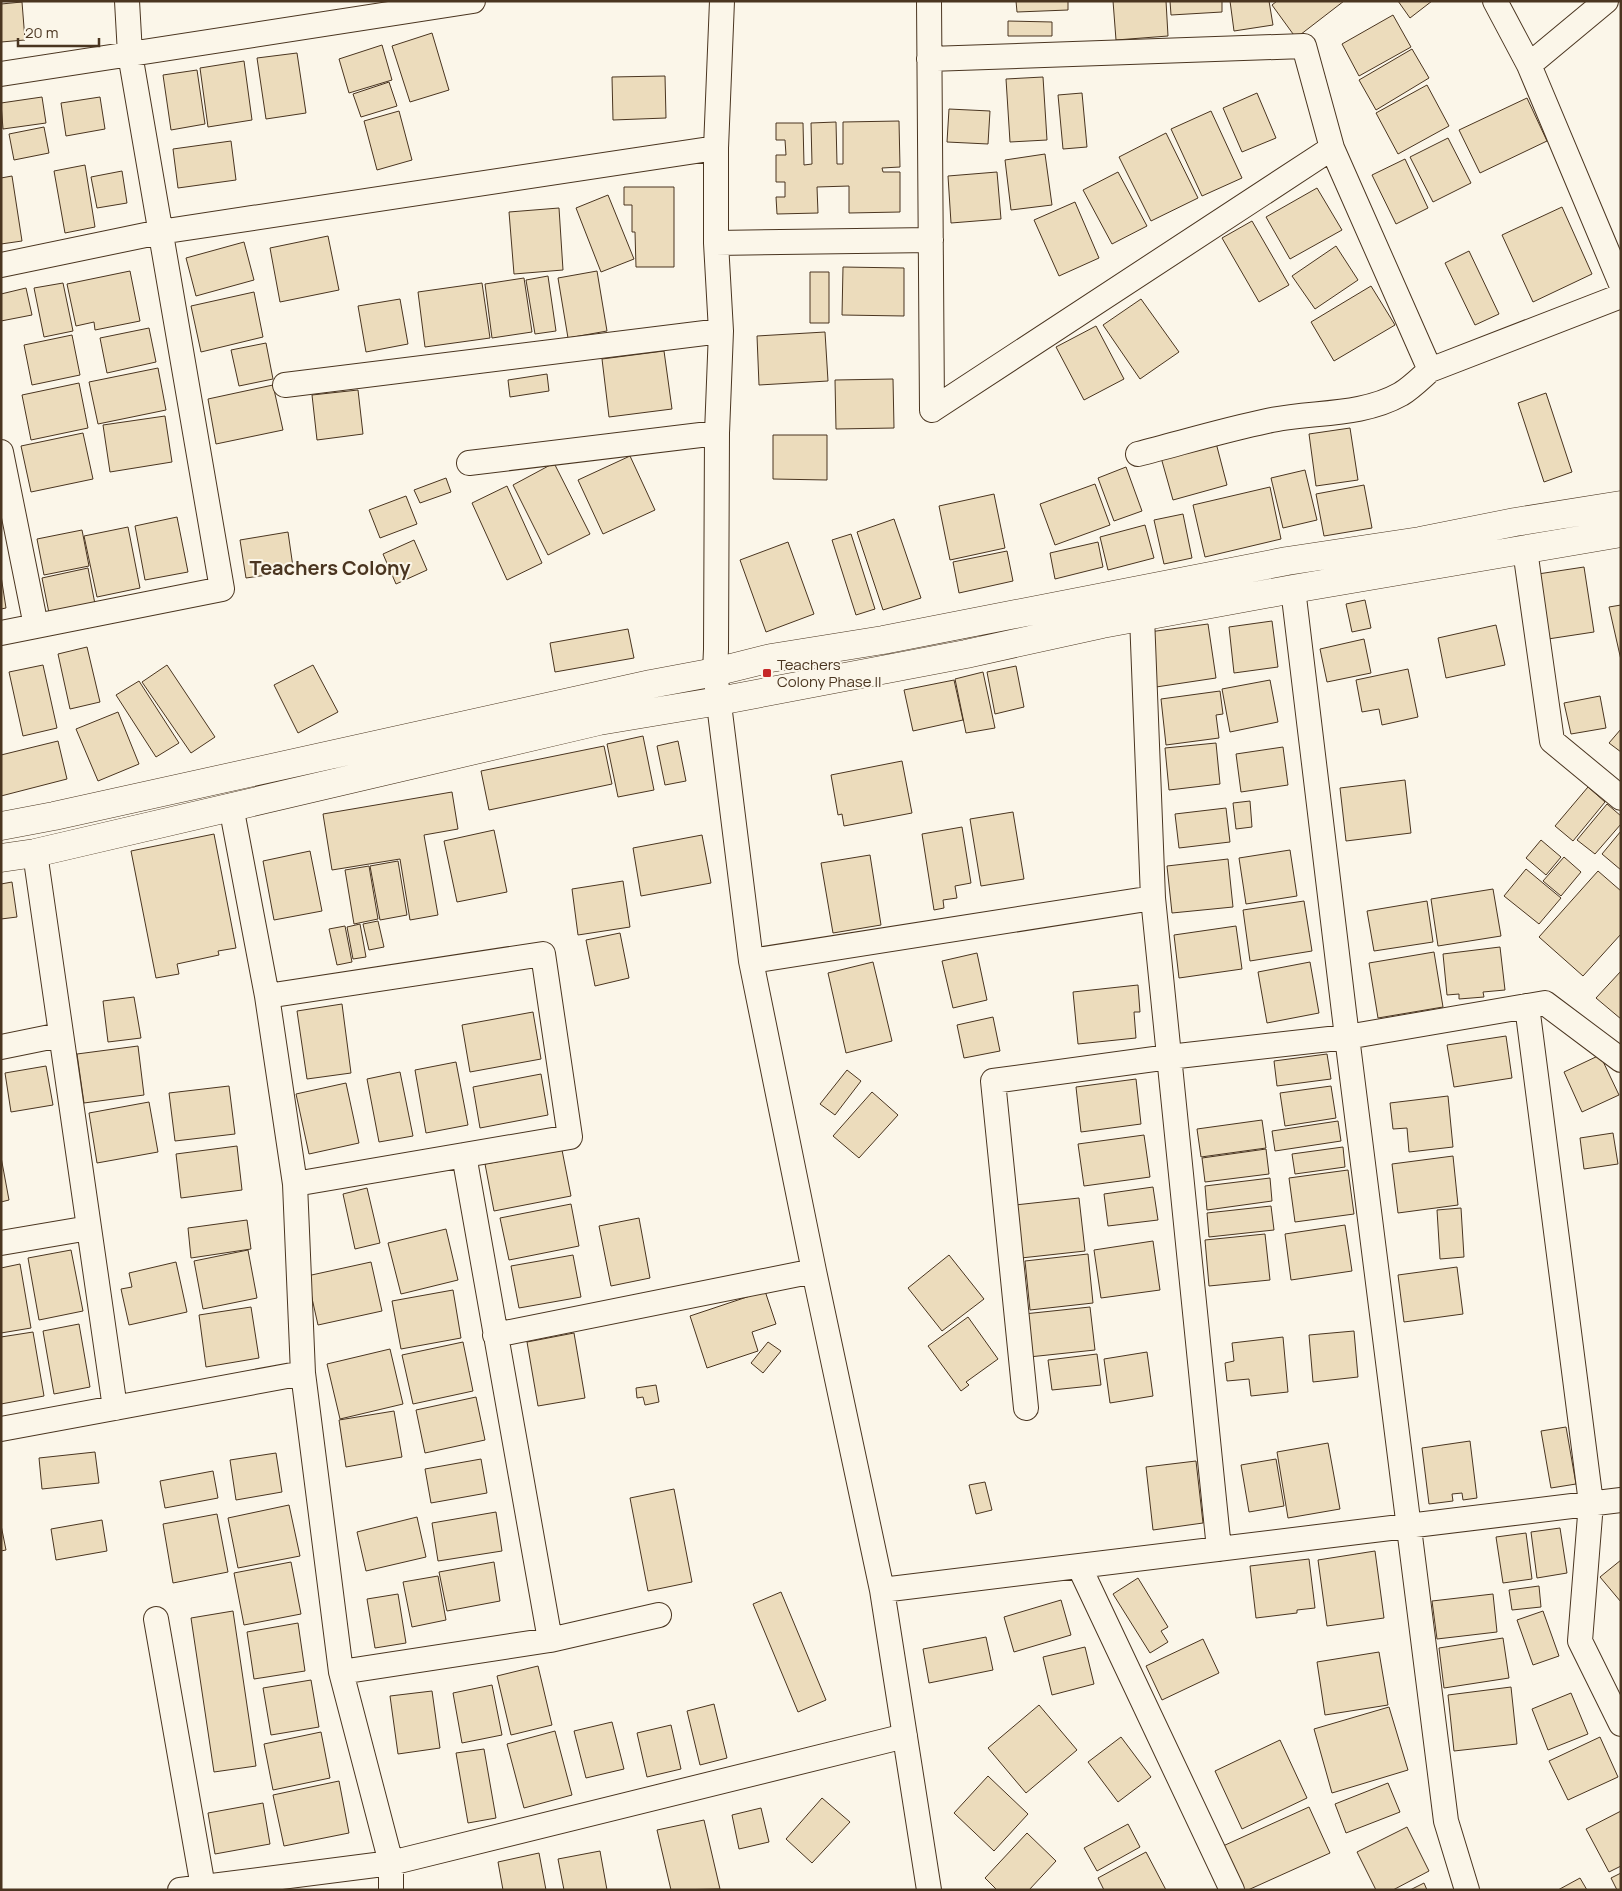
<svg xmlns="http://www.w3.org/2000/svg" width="1622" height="1891" font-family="Manrope,sans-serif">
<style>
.building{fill:#ecdcbc;stroke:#4a3520}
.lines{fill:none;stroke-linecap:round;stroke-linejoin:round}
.street-casing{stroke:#4a3520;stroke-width:26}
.secondary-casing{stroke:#4a3520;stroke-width:29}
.street{stroke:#fbf6e9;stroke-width:24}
.secondary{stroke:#fbf6e9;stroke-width:28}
.poi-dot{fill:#c62828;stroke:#fbf6e9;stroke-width:2}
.labels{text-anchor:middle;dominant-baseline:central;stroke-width:4;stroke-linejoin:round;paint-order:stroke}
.poi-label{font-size:15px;fill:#4a3520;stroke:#fbf6e9;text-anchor:start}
.district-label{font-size:20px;font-weight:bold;fill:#4a3520;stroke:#fbf6e9}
</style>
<rect width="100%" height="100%" fill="#fbf6e9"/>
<path class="building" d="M1016 1H1068V10L1017 12Z
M1113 1H1166L1168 36 1116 40Z
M1170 1H1222V12L1171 15Z
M1230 1H1269L1273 25 1234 31Z
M1277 1H1344L1296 38 1272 5Z
M1398 1H1432L1410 18Z
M22 2 25 40 1 42V4Z
M1393 15 1411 47 1359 76 1342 44Z
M1008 21 1052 22V36H1008Z
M432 33 449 90 410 102 392 46Z
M382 45 392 80 349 93 339 59Z
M1412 49 1429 78 1376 110 1359 80Z
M297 53 306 113 266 119 257 58Z
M244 61 252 120 208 127 200 68Z
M197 70 205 124 171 130 163 75Z
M665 76 666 118 613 120 612 77Z
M1043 77 1047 140 1010 142 1006 79Z
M389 82 397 106 361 117 353 94Z
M1427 85 1449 126 1398 154 1376 113Z
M1082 93 1087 147 1063 149 1058 95Z
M1257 93 1276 138 1242 152 1223 108Z
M42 97 46 123 3 129 1 103Z
M100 97 105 129 66 136 61 103Z
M1527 98 1547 141 1480 173 1459 130Z
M949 109 990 111 988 144 947 142Z
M399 111 412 160 377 170 364 121Z
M1211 111 1242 178 1202 196 1171 129Z
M899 121 900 167 882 168 883 172H900V212L849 213V186L817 187 818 213 777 214 776 197H785V182H776V155H786L785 140H776V123H803L804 165 812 164 811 123 836 122 837 164H843V122Z
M44 127 49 153 14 160 9 134Z
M1166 133 1198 198 1151 221 1119 157Z
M1448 138 1471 183 1433 202 1410 157Z
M231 141 236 180 178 188 173 149Z
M1045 154 1052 205 1011 210 1005 160Z
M1405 159 1428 208 1396 224 1372 175Z
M85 165 95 227 65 233 54 171Z
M122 171 127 203 97 208 91 177Z
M997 172 1001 219 951 223 948 176Z
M1118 172 1147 226 1112 244 1083 190Z
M12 176 22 241 1 244V178Z
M624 187H674V267H636L635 232H632V205H624Z
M1317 188 1342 230 1290 259 1266 217Z
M608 195 634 259 601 272 576 208Z
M1075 202 1099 258 1059 276 1034 220Z
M1562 207 1592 274 1533 302 1502 235Z
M559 208 563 270 514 274 509 212Z
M1252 221 1289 285 1259 302 1222 238Z
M328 236 339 290 280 302 270 248Z
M244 242 254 280 196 296 186 258Z
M1336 246 1358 280 1315 309 1292 276Z
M1469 251 1499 314 1475 325 1445 263Z
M843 267 904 268V316L842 315Z
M130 271 140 321 95 330 94 322 76 326 67 284Z
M597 271 607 331 568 338 558 278Z
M810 272H829V323H810Z
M548 276 556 331 535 334 526 280Z
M524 278 532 332 492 338 485 284Z
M63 283 73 331 44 337 34 288Z
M482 283 490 338 425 347 418 292Z
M1371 286 1395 325 1334 361 1311 322Z
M26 288 32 315 1 321V294Z
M254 292 263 337 201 352 191 306Z
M400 299 408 344 366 352 358 306Z
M1141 299 1179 352 1140 379 1103 325Z
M1096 326 1124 379 1084 400 1056 347Z
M149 328 156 362 107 373 100 338Z
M825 332 828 381 759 385 757 336Z
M72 335 80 375 32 385 24 345Z
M266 343 273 379 239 386 231 350Z
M664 351 672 409 609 417 602 359Z
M158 368 166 410 98 424 89 382Z
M547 374 549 391 510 397 508 380Z
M893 379 894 428 836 429 835 380Z
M79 383 88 428 31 440 22 395Z
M273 385 283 430 216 444 208 399Z
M358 390 363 434 317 440 312 395Z
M1546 393 1572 472 1544 482 1518 403Z
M165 416 172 462 110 472 103 425Z
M1350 428 1358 480 1316 486 1309 434Z
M83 433 93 479 31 492 21 446Z
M773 435H827V480L773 479Z
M1215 439 1227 485 1173 500 1160 454Z
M630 456 655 510 603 534 578 480Z
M554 463 590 534 548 555 513 485Z
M1126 467 1142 511 1114 521 1098 478Z
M1305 470 1317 520 1283 528 1271 478Z
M446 478 451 492 420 503 414 490Z
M1095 484 1110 525 1055 545 1040 504Z
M1364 485 1372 528 1324 536 1316 494Z
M507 486 542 563 507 580 472 503Z
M1270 487 1281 539 1205 557 1193 505Z
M994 494 1005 548 950 560 939 506Z
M406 496 417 524 380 538 369 510Z
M1183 514 1192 558 1164 564 1154 520Z
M177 517 188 572 145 580 135 526Z
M894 519 921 598 883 610 857 532Z
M1145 525 1154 558 1108 570 1100 537Z
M128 527 140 588 97 597 84 536Z
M82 530 89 566 44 575 37 539Z
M288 532 293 567 266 571 267 575 246 578 240 540Z
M851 534 875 609 856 615 832 540Z
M414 540 427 570 396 584 383 554Z
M788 542 814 614 766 632 740 560Z
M1098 542 1103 567 1055 579 1050 553Z
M1007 551 1013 581 959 593 953 562Z
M1584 567 1594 632 1548 639 1538 574Z
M88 568 95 604 49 613 42 578Z
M1 576 6 608 1 609Z
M1365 600 1371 628 1352 632 1346 604Z
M1621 605V660L1609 607Z
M1272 621 1278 667 1234 673 1229 627Z
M1208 624 1216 678 1156 687 1149 632Z
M1496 625 1505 665 1446 678 1438 638Z
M628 629 634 658 555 672 550 643Z
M1364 639 1371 673 1327 682 1320 649Z
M87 647 100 702 70 709 58 654Z
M43 665 57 728 23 736 9 672Z
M167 665 215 737 191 753 142 682Z
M313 665 338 712 298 733 274 685Z
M1016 666 1024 707 995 714 987 672Z
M1408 669 1418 717 1382 725 1379 709 1362 712 1356 680Z
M983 672 995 728 966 733 955 679Z
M954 680 963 720 913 731 904 690Z
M1270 680 1278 722 1230 732 1222 689Z
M139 681 179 743 156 757 116 695Z
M1220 691 1223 714 1216 715 1219 738 1166 745 1161 699Z
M1600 696 1606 728 1571 734 1564 703Z
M118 712 139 764 98 781 76 729Z
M1621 729V752L1609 743Z
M643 736 654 790 618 797 607 744Z
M58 741 67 779 1 796V755Z
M678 741 686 781 665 785 657 746Z
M1216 743 1220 784 1169 790 1165 748Z
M604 746 612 784 489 810 481 771Z
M1283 747 1288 785 1241 792 1236 754Z
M902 761 912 813 844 826 842 814 838 815 831 775Z
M1405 780 1411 833 1346 841 1340 788Z
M1588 787 1605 802 1573 841 1555 826Z
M452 792 458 829 424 835 438 915 410 920 400 859 332 870 323 814Z
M1250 801 1252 827 1236 829 1233 803Z
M1607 804 1621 816V824L1595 854 1577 840Z
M1226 808 1230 842 1179 848 1175 814Z
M1013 812 1024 879 981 886 970 819Z
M962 827 971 883 955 886 957 898 943 900 944 908 934 910 922 834Z
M494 830 507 892 457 902 444 841Z
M1621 831V870L1602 854Z
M214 834 236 948 218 951 219 955 177 964 179 974 156 978 131 851Z
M702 835 711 883 641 896 633 848Z
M1541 840 1561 857 1546 875 1526 858Z
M1290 850 1297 896 1246 904 1239 858Z
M310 851 322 911 274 920 263 861Z
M870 855 881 925 833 933 821 863Z
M1564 857 1581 872 1561 896 1543 881Z
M1228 859 1233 907 1172 913 1167 866Z
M398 861 407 915 380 920 370 866Z
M369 866 378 919 354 924 345 870Z
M1526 869 1561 898 1539 924 1504 896Z
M1598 871 1621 891V934L1583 976 1539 937Z
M623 881 630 927 578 935 572 889Z
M12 882 17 917 1 919V884Z
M1493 889 1501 936 1438 946 1431 899Z
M1304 901 1312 951 1250 961 1243 910Z
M1427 901 1433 942 1374 951 1367 911Z
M378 921 384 947 369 950 363 924Z
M360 924 366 957 353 959 347 927Z
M345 926 352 962 337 965 329 929Z
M1236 926 1242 969 1179 978 1174 935Z
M620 933 629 978 595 986 586 940Z
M1500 947 1505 990 1483 992 1484 997 1459 999V994L1447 995 1443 954Z
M1434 952 1443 1007 1378 1018 1369 963Z
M977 953 987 1000 953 1008 942 961Z
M873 962 892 1041 846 1053 828 973Z
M1310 962 1319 1013 1267 1023 1258 972Z
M1621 971V1019L1596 998Z
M1138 985 1140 1012H1134L1136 1038 1078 1044 1073 992Z
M134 997 141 1038 108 1042 103 1001Z
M342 1004 351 1073 307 1079 297 1011Z
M533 1012 541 1059 470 1072 462 1025Z
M993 1017 1000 1051 964 1058 957 1025Z
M1506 1036 1512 1078 1454 1087 1447 1045Z
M138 1046 144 1095 84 1103 77 1054Z
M1327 1054 1331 1079 1277 1086 1274 1061Z
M1600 1055 1619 1095 1582 1112 1564 1072Z
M456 1062 468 1125 426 1133 415 1070Z
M46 1066 53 1105 11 1112 5 1073Z
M847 1070 861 1081 835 1115 820 1104Z
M400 1072 413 1136 379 1142 367 1079Z
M541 1074 548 1115 480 1128 473 1087Z
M1136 1079 1141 1124 1081 1132 1076 1087Z
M346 1083 359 1143 309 1154 296 1094Z
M229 1086 235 1134 175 1141 169 1093Z
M1331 1086 1336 1118 1285 1126 1280 1093Z
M872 1092 898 1115 859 1158 833 1136Z
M1448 1096 1453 1147 1409 1152 1407 1128 1393 1129 1390 1103Z
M149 1102 158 1152 97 1163 89 1113Z
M1262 1120 1266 1148 1201 1157 1197 1129Z
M1338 1121 1341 1141 1275 1151 1272 1131Z
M1613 1133 1618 1164 1584 1169 1580 1138Z
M1144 1135 1150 1177 1084 1186 1078 1144Z
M237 1146 242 1190 181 1198 176 1154Z
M1343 1147 1345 1167 1295 1174 1292 1154Z
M1266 1149 1269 1174 1205 1182 1202 1158Z
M562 1150 571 1196 494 1211 485 1164Z
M1453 1156 1458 1205 1398 1213 1392 1164Z
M1 1157 9 1200 1 1202Z
M1348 1170 1354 1214 1295 1222 1289 1178Z
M1270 1178 1272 1201 1207 1210 1205 1186Z
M1153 1187 1158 1220 1108 1226 1104 1194Z
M367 1188 380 1243 355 1249 343 1194Z
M1079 1198 1085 1251 1021 1258 1015 1205Z
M571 1204 579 1246 509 1260 500 1218Z
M1271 1206 1274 1230 1209 1237 1207 1213Z
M1461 1208 1464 1257 1440 1259 1437 1210Z
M639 1218 650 1278 611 1286 599 1226Z
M247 1220 251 1249 191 1258 188 1228Z
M1345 1225 1352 1271 1291 1280 1285 1234Z
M446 1229 458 1280 401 1294 388 1243Z
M1265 1234 1270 1280 1209 1286 1205 1240Z
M1153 1241 1160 1290 1101 1298 1094 1250Z
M71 1250 83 1311 39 1320 28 1258Z
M248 1250 257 1298 203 1309 194 1261Z
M1088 1254 1093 1303 1030 1310 1025 1261Z
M573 1255 581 1297 519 1308 511 1266Z
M949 1255 984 1299 942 1331 908 1288Z
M176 1262 187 1312 129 1325 121 1289 132 1287 129 1273Z
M371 1262 382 1311 318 1325 307 1276Z
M20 1264 31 1328 1 1333V1268Z
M1457 1267 1463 1314 1404 1322 1398 1275Z
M453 1290 461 1338 401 1349 392 1301Z
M765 1291 776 1324 752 1332 758 1351 707 1368 690 1316Z
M251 1307 259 1358 206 1367 199 1315Z
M1090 1307 1095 1350 1029 1357 1024 1314Z
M968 1317 998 1359 966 1382 969 1385 961 1391 928 1346Z
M79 1324 90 1387 54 1394 43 1331Z
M1354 1331 1358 1377 1313 1382 1309 1335Z
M33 1332 44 1396 1 1404V1337Z
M574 1333 585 1398 538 1406 527 1342Z
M1283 1337 1288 1392 1251 1396 1249 1379 1227 1381 1225 1363 1234 1361 1232 1343Z
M463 1342 473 1391 413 1404 402 1355Z
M768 1342 781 1351 763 1373 751 1363Z
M390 1349 403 1404 340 1419 327 1364Z
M1147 1352 1153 1396 1110 1403 1104 1359Z
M1097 1354 1101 1385 1052 1390 1048 1360Z
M656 1385 659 1402 645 1405 643 1397 637 1398 636 1388Z
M476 1397 485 1440 425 1453 416 1410Z
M394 1411 402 1457 346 1467 339 1420Z
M1566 1427 1576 1484 1551 1488 1541 1431Z
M1470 1441 1477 1498 1463 1500 1462 1493 1452 1494 1453 1501 1429 1504 1422 1448Z
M1328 1443 1340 1509 1288 1518 1277 1452Z
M95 1452 99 1483 42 1489 39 1458Z
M276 1453 282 1492 236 1500 230 1460Z
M481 1459 487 1493 431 1503 425 1469Z
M1276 1459 1284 1506 1249 1512 1241 1465Z
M1196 1461 1203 1523 1153 1530 1146 1467Z
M213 1471 218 1498 165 1508 160 1481Z
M985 1482 992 1510 976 1514 969 1485Z
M674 1489 692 1582 648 1591 630 1498Z
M289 1505 300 1556 238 1568 228 1518Z
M496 1512 502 1551 438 1561 432 1523Z
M217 1514 228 1572 173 1583 163 1524Z
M417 1517 426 1557 366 1571 357 1532Z
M102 1520 107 1551 56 1560 51 1529Z
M1 1525 6 1550 1 1551Z
M1560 1528 1567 1573 1537 1578 1531 1532Z
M1526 1533 1532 1579 1503 1583 1496 1537Z
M1375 1551 1384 1618 1327 1626 1318 1560Z
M1309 1559 1315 1608 1297 1610V1613L1256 1618 1250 1566Z
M1621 1560V1602L1600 1577Z
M291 1562 301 1614 244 1625 234 1573Z
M494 1562 500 1601 447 1611 439 1572Z
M438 1576 446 1620 412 1627 403 1582Z
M1138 1578 1168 1627 1161 1631 1168 1642 1150 1653 1113 1594Z
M1539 1586 1541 1607 1512 1610 1509 1590Z
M781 1592 826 1700 798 1712 753 1604Z
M398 1594 406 1643 375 1648 367 1599Z
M1493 1594 1497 1632 1437 1639 1432 1601Z
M1061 1600 1071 1635 1014 1652 1004 1617Z
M233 1611 256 1766 214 1772 191 1618Z
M1543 1611 1559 1656 1533 1665 1517 1620Z
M298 1623 305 1671 254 1679 247 1632Z
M986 1637 993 1670 929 1683 923 1649Z
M1503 1638 1509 1678 1444 1688 1439 1648Z
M1203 1639 1219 1673 1162 1700 1146 1666Z
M1085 1647 1094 1684 1052 1695 1043 1657Z
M1379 1652 1388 1705 1325 1715 1317 1662Z
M538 1666 552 1725 511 1735 497 1676Z
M311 1680 319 1727 271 1735 263 1688Z
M492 1685 502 1735 462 1743 453 1693Z
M1511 1687 1517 1744 1454 1751 1448 1695Z
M432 1691 440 1748 398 1754 390 1696Z
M1571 1693 1588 1734 1548 1750 1532 1709Z
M714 1704 727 1758 700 1765 687 1711Z
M1039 1705 1077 1750 1026 1793 988 1748Z
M1389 1707 1408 1770 1332 1793 1314 1729Z
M612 1722 624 1769 586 1778 574 1731Z
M671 1725 681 1769 647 1777 637 1733Z
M555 1731 572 1795 524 1808 507 1744Z
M321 1732 330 1778 273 1790 264 1744Z
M1121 1737 1151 1777 1118 1802 1088 1762Z
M1600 1737 1618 1777 1568 1800 1549 1761Z
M1280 1740 1307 1798 1242 1829 1215 1771Z
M484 1749 496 1818 468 1823 456 1753Z
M988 1776 1028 1814 994 1851 954 1813Z
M339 1781 349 1833 284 1846 273 1795Z
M1388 1783 1400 1812 1346 1833 1335 1804Z
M822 1798 850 1822 812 1863 786 1839Z
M263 1803 270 1844 215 1854 208 1813Z
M1309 1807 1330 1853 1248 1890H1243L1223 1846Z
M761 1808 769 1842 739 1849 732 1815Z
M1621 1811V1866L1609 1872 1586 1829Z
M704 1820 720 1889 671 1890 657 1830Z
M1128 1824 1140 1847 1097 1871 1084 1848Z
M1407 1827 1429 1871 1393 1890H1376L1357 1852Z
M1027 1833 1056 1861 1029 1890H997L985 1878Z
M600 1851 607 1890H564L558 1859Z
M1146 1852 1166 1890H1104L1098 1878Z
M539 1853 546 1890H503L498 1862Z
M1621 1873V1890H1617L1611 1878Z
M1580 1878 1587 1890H1558Z
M1424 1883 1427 1890H1410Z"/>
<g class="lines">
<g class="street-casing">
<path id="street" d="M722 1 716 148V243L721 331 717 433 716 649 715 672 751 961 814 1271 882 1590 929 1890
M929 1 932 410
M1495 1 1529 65 1621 284
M929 59 1304 46 1332 148 1430 370 1621 296
M1529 65 1606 1
M1 74 473 1
M716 243 931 240
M1 265 160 232 716 148
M285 385 721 331
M932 410 1332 148
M1 452 36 626
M1138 454C1181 443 1224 430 1267 421 1311 411 1360 417 1401 394 1411 388 1421 378 1430 370
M469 463 717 433
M1525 550 1552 741 1621 798
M1293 589 1347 1037 1446 1821 1467 1890
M1142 617 1153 898 1219 1549
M1 633 222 589 130 54 127 1
M231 806 267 996 543 954 570 1137 295 1184
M35 853 115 1408
M751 961 1153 898
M1527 1006 1591 1503 1580 1641 1621 1724
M1 1047 60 1035
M464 1155 550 1640
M1 1243 89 1228
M495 1335 814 1271
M303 1373 341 1672
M1026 1408 993 1081 1169 1057 1347 1037 1545 1003 1621 1060
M1 1429 303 1373 295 1184 267 996
M1079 1566 1232 1890
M882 1590 1621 1500
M156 1619 203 1887
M180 1890 391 1863 905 1736
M391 1890V1863L341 1672 550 1640 659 1615"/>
</g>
<g class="secondary-casing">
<path id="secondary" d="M1 826 54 816 651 684 715 672 771 658 883 640 1287 561 1420 541 1515 522 1621 505
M1 858 35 853 599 721 719 701 966 654 1102 624 1293 589 1621 533"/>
</g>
<use href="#street" class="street"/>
<use href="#secondary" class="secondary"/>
</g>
<rect class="poi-dot" x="762" y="668" width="10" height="10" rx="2.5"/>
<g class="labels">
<g class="poi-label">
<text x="777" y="664">Teachers<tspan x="777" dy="17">Colony Phase II</tspan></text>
</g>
<g class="district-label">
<text x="330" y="567">Teachers Colony</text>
</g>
</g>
<rect width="1622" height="1891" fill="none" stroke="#4a3520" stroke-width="5"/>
<path d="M18 38v8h81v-8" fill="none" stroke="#4a3520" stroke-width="2.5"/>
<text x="25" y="38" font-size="15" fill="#4a3520" stroke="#fbf6e9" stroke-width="4" paint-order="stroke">20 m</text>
</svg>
